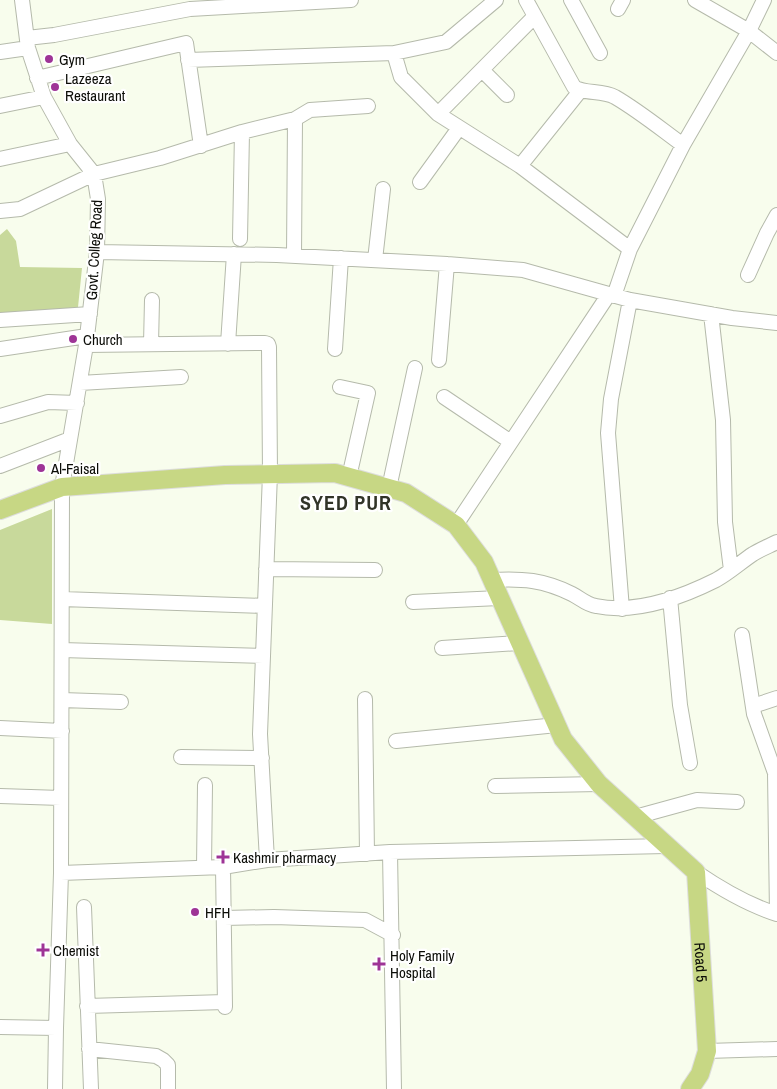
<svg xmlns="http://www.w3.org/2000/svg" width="777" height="1089" font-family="'Archivo Narrow',sans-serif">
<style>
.green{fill:#c8d99b}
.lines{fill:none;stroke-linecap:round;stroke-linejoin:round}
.minor-casing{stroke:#b5baab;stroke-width:16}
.major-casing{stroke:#dddddc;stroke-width:20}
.minor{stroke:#fff;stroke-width:14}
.major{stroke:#c7d784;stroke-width:18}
.poi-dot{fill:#9e3496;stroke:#fff;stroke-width:2}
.labels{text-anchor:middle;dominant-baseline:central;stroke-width:4.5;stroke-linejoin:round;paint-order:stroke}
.poi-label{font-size:15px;fill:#0b0c07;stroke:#fff;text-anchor:start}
.street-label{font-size:15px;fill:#0b0c07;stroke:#fff}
.district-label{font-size:20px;font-weight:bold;letter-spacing:1px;fill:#313428;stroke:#fff}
</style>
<rect width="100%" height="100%" fill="#f8fded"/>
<path class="green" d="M7 229 16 241 20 267 82 268 77 317 0 324V235Z
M52 509V624L0 620V530Z"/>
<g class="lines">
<g class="minor-casing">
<path id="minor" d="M22 0 28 48 44 97 70 144 94 174 98 199 97 252 86 345 62 487 61 873 56 1028 55 1089
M526 0 574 87C584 94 602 90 615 97 639 111 661 129 683 145
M571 0 600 53
M695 0 749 31 777 53
M618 9 623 0
M27 38 54 35 190 9 351 0
M0 52 28 48
M394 53 401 77 438 114 520 166 630 249
M188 60 394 53 446 42 496 0
M482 70 507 95
M37 78 186 43 201 146
M0 106 44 97
M438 114 534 17
M0 159 70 144
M520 166 580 91
M420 182 459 128
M0 211 20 209 94 174 160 158 242 132 295 119 310 110 368 106
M240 239 242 132
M97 252 277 255 447 264 523 270 630 300 732 318 777 323
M294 256 295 119
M375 260 383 189
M748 275 767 233 777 215
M614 296 630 249 683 145 749 31 764 0
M711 314 723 420 725 522 731 570
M0 320 90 314
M151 344 152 300
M228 344 234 254
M86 345 265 343 268 344 269 347 270 474 260 734 267 860
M0 349 87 336
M335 349 341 258
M439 360 447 264
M80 383 181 377
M340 387 368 393 349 477
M444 397 511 442
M0 416 48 402 77 403
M0 466 70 439
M389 488 415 368
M456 525 609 294
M266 569 375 570
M491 580C522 578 544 580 572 594 580 598 587 605 596 606 635 614 680 598 716 580 729 573 741 562 753 554 761 549 769 546 777 542
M670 598 680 705 690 763
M62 599 265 606
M413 602 499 598
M622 609 608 433 611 399 630 300
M742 635 754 714 775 773 777 914
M442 648 519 643
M62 650 263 656
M365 699 367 854
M62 700 121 702
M753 706 777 698
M0 728 62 731
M396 741 557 725
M181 757 262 758
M495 786 599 784
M0 796 61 798
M635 817 697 800 737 802
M390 852 394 1089
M204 867 205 785
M223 867 225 1007
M696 872C721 889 748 905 777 914
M61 873 223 867 267 860 390 852 666 846
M84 907 91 1089
M224 918 274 917 365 920 393 935
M87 1006 225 1002
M0 1027 56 1028
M89 1049 156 1056 163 1060 168 1065V1089
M707 1051 777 1049"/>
</g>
<g class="major-casing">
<g id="major">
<path id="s1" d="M0 510 62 487 225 475 335 473 406 493 456 525 484 562 563 739 599 784 696 872 707 1051 700 1074 690 1089"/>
</g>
</g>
<use href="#minor" class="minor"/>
<use href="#major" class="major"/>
</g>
<g class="poi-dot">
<circle cx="49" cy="59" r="5"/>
<circle cx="55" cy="87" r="5"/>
<circle cx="73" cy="339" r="5"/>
<circle cx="41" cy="468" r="5"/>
<path d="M220.5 849.5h5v5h5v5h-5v5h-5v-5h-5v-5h5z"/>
<circle cx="195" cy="912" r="5"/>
<path d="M40.5 942.5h5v5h5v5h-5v5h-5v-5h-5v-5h5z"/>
<path d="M376.5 956.5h5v5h5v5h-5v5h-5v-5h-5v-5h5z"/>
</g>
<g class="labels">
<g class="poi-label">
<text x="59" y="59">Gym</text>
<text x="65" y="78">Lazeeza<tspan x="65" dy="17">Restaurant</tspan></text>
<text x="83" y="339">Church</text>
<text x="51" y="468">Al-Faisal</text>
<text x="233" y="857">Kashmir pharmacy</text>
<text x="205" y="912">HFH</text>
<text x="53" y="950">Chemist</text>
<text x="390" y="955">Holy Family<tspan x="390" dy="17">Hospital</tspan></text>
</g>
<g class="street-label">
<text transform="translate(94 250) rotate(-87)">Govt. Colleg Road</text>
<text stroke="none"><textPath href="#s1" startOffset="992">Road 5</textPath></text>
</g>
<g class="district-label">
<text x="346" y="502">SYED PUR</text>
</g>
</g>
</svg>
